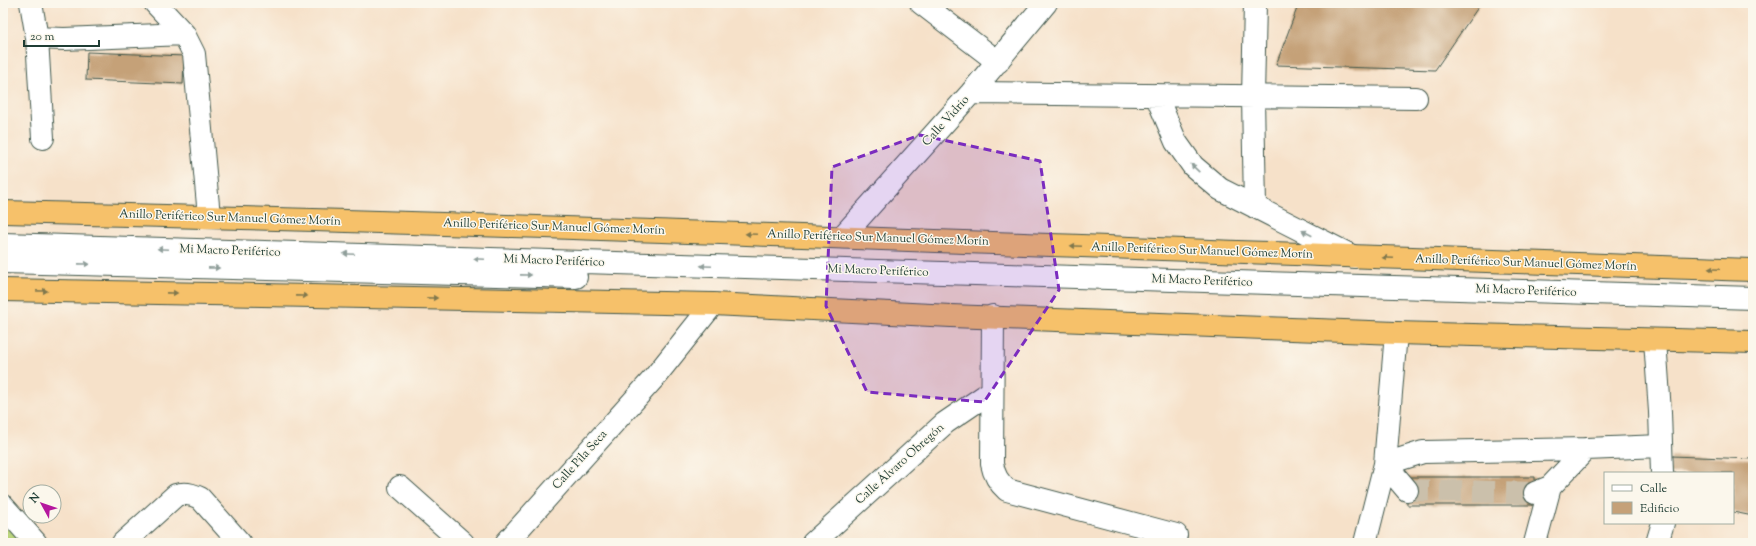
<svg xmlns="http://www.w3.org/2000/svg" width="1756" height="546" font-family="'Sorts Mill Goudy',serif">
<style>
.green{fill:#b9d479;stroke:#6c8856}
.building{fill:#c5a178}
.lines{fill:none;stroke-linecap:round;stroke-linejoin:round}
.minor-tunnel{stroke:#cbc0ab;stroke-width:22;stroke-dasharray:22 11;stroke-linecap:butt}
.minor-casing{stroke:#3f564a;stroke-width:24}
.highway-casing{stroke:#3f564a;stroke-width:24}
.minor{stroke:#fff;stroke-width:22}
.highway{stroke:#f6c16b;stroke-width:22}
.oneway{fill:#8f9e9a}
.oneway2{fill:#80784d}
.marked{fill:#7b2cbf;fill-opacity:0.2;stroke:#7b2cbf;stroke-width:3;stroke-dasharray:8 5;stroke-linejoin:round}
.labels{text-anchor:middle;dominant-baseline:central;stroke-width:3;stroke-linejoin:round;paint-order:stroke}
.street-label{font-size:12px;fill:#1f3d34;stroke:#fbf7ec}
</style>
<rect width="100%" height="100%" fill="#fbf7ec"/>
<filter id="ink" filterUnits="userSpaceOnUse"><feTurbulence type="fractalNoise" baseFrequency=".025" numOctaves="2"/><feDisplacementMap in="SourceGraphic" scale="8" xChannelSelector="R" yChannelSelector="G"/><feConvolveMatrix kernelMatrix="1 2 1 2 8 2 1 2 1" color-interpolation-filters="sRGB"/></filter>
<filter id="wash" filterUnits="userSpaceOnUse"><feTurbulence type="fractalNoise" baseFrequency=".012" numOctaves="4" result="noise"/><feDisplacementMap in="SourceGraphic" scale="16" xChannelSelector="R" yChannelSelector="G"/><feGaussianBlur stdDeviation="0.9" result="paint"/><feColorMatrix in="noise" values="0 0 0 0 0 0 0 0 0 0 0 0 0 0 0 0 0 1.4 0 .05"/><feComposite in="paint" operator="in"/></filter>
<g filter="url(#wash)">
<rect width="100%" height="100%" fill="#f6e1c9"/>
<path class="green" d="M3 506 36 543H3Z"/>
<g id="blocks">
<path class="building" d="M1299 3H1481L1435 70 1276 65Z
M87 52 184 56 183 84 86 80Z
M1671 456 1753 459V516L1733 512V473H1669Z
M1407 477H1535V505H1407Z"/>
</g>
</g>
<g filter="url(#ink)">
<use href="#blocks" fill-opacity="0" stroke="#3f564a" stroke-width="1"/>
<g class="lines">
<path class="minor-tunnel" d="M1407 490 1535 493"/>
<g class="minor-casing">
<path id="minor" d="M31 3 37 38
M155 3 184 34
M921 3 998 62
M971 93 1416 98
M1156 95 1176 142 1193 166 1220 189 1354 257
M43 138 37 38 64 39 184 34 194 54 209 216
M1255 207 1253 97 1255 3
M842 237 971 93 1046 3
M3 244 1753 298
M3 262 576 277
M993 316 992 464C994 475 998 482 1007 490L1176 535
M1655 340 1660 412 1662 473
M1385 464 1423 452 1586 449 1661 446
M1385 464 1407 490
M400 487 463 543
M1535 493 1550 487 1586 449
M3 506 36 543
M123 543 176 495C185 492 192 494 200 498L240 543
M506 543 654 378 713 304
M813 543 945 423 992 391
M1365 543 1385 464 1396 333
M1535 543 1550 487
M1657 543 1663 523"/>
</g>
<g class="highway-casing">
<path id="highway" d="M3 212C587 225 1170 251 1753 270
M3 290 713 304 951 316 1396 333 1753 342"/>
</g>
<use href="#minor" class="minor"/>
<use href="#highway" class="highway"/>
</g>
<defs><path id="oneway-solid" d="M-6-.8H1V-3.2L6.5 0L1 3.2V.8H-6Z"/></defs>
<g class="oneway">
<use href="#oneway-solid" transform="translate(1195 168) rotate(-136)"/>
<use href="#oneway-solid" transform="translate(1307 233) rotate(-153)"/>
<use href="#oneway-solid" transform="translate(163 249) rotate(-178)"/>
<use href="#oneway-solid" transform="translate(349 254) rotate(-178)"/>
<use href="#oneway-solid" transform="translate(479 259) rotate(-178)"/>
<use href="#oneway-solid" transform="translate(84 264) rotate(1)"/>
<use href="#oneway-solid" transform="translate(706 266) rotate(-178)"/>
<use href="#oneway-solid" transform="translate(214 268) rotate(1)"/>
<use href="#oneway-solid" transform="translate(526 275) rotate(1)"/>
</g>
<g class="oneway2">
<use href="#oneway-solid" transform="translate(751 234) rotate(-178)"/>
<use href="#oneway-solid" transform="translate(1076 246) rotate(-178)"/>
<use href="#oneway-solid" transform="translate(1388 258) rotate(-178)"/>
<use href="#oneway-solid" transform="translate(1714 269) rotate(-178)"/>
<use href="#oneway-solid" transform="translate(42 291) rotate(1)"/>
<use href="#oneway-solid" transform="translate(172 293) rotate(1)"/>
<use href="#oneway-solid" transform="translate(302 296) rotate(1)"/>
<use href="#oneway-solid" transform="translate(432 298) rotate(1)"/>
</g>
</g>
<path class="marked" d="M920 135 1040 161 1059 290 984 402 867 392 826 306 832 167Z"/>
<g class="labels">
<g class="street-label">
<text transform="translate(946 121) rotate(-48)">Calle Vidrio</text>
<text transform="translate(230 218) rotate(2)">Anillo Periférico Sur Manuel Gómez Morín</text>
<text transform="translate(554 227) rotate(2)">Anillo Periférico Sur Manuel Gómez Morín</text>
<text transform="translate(878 238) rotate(2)">Anillo Periférico Sur Manuel Gómez Morín</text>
<text transform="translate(230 251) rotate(2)">Mi Macro Periférico</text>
<text transform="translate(1202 251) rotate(2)">Anillo Periférico Sur Manuel Gómez Morín</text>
<text transform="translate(554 261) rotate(2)">Mi Macro Periférico</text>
<text transform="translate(1526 263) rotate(2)">Anillo Periférico Sur Manuel Gómez Morín</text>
<text transform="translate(878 271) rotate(2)">Mi Macro Periférico</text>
<text transform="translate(1202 281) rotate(2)">Mi Macro Periférico</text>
<text transform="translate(1526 291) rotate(2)">Mi Macro Periférico</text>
<text transform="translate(580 460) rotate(-48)">Calle Pila Seca</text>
<text transform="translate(900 464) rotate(-42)">Calle Álvaro Obregón</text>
</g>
</g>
<rect width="1756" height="546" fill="none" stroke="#fbf7ec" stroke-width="16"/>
<rect x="1604" y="472" width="130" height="52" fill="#fbf7ec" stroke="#a3ada2"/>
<rect x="1612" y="485" width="20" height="6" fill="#ffffff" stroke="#a3ada2"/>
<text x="1640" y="492" font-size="12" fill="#1f3d34">Calle</text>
<rect x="1612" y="502" width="20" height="12" fill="#c5a178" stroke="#a3ada2"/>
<text x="1640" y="512" font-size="12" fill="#1f3d34">Edificio</text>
<g transform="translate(42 504) rotate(310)"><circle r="19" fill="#fbf7ec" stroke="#a3ada2"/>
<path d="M0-3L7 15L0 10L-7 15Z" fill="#b5179e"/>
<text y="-6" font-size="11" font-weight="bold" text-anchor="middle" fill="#1f3d34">N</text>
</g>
<path d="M24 40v6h75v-6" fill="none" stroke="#1f3d34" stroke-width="2"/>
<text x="30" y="40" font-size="12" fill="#1f3d34" stroke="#fbf7ec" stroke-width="3" paint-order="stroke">20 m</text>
</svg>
